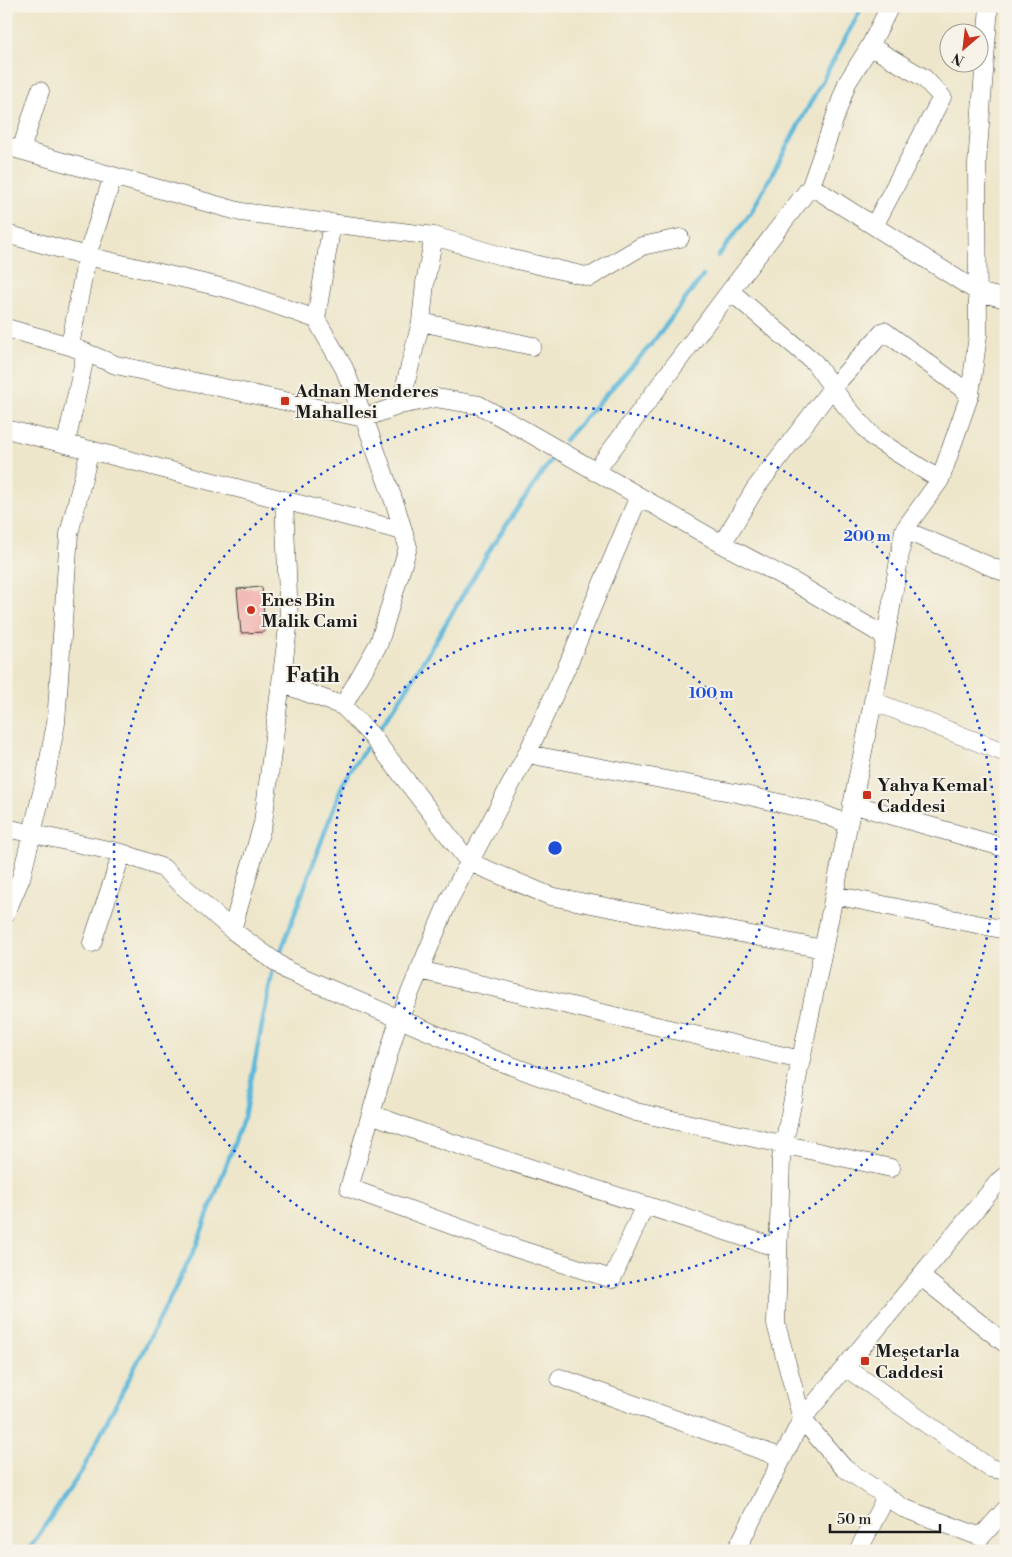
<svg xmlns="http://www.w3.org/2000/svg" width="1012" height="1557" font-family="'Libre Bodoni',serif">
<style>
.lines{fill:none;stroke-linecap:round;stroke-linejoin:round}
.stream{stroke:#5cb8da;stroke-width:4.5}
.building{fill:#f1afac}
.minor-casing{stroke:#3b3a36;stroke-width:19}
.minor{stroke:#fff;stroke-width:18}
.ring{fill:none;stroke:#1d4ed8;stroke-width:2.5;stroke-dasharray:2.5 5}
.poi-dot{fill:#c8321e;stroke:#f7f3e8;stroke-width:2}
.labels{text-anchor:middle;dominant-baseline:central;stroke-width:4;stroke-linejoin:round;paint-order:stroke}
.poi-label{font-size:18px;font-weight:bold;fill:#1c1c1c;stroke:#f7f3e8;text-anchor:start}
.district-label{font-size:22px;font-weight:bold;fill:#1c1c1c;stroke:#f7f3e8}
.centre{fill:#1d4ed8;stroke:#f7f3e8;stroke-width:2.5}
.ring-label{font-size:15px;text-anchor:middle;font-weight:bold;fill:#1d4ed8;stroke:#f7f3e8;stroke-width:4;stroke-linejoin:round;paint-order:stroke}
</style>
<rect width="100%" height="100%" fill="#f7f3e8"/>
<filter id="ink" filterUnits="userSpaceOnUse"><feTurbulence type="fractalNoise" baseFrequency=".02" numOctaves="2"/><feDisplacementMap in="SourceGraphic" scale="10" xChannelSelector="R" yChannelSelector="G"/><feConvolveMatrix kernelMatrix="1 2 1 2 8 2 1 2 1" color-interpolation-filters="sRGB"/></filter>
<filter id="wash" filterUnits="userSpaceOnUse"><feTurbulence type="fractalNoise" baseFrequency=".0096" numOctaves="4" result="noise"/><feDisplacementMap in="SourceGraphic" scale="20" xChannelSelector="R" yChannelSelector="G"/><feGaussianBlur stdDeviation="1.12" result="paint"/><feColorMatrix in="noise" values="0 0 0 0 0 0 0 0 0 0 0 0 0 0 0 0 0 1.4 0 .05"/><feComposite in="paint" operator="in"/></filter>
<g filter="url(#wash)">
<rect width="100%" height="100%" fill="#ede6ca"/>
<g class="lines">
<path class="stream" d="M718 256 751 213 859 13 861 6
M565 440 649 347 703 276
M380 728 406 690 494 543 551 460
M281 951 344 780 366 748
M28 1551 83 1469 195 1249 244 1117 272 974"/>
</g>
<g id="blocks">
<path class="building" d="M262 587 265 632 241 633 237 589Z"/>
</g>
</g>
<g filter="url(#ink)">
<use href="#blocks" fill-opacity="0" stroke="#3b3a36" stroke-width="1"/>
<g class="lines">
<g class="minor-casing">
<path id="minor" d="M989 6 977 164 978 335 970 394 940 480 904 530 886 637 781 1159 776 1324 802 1419 844 1468 903 1508 981 1537 1006 1509
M870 46 924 78 942 97 874 226
M6 146 241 212 434 236 508 258 590 277 642 246 680 238
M21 150 40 91
M811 186 978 292 1006 299
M332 223 316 319 344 368 364 418 396 507 408 547 379 643 343 706
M6 234 87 256 233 290 316 319
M730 291 814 362 845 405 874 438 940 480
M421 322 532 346
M6 328 70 346 116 365 364 418 400 405 436 398 479 405 524 430 722 544 794 582 886 637
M70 346 87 256 113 176
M400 405 421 322 425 283 434 236
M6 429 90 450 403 531
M66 443 86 352
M595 472 730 291 811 186 847 83 870 46 890 6
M639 496 569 662 527 754 449 900 399 1019 349 1188 515 1248 612 1279 645 1205
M904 530 1006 573
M722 544 755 489 832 388 884 331 970 394
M281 683 343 706 371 735 469 862 550 896 823 949
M873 701 1006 753
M527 754 741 794 818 812 848 824
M852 804 1006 848
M6 828 122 853 163 868 232 930 288 971 493 1059 636 1112 891 1168
M834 895 1006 930
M6 913 21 878 45 780 56 723 69 534 90 450
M232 930 263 823 289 620 284 500
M92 943 122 853
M419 970 801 1060
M371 1114 431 1136 778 1248
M920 1276 1006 1344
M845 1367 990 1468 1006 1471
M560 1378 783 1458
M736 1551 802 1419 999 1181 1006 1175
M858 1551 886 1497"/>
</g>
<use href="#minor" class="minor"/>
</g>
</g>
<g class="ring">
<circle cx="555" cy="848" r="220"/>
<circle cx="555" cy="848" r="441"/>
</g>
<g class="poi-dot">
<rect x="280" y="396" width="10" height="10" rx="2.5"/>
<circle cx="251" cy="610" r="5"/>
<rect x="862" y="790" width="10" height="10" rx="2.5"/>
<rect x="860" y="1356" width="10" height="10" rx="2.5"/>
</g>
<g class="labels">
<g class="poi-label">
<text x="295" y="391">Adnan Menderes<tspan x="295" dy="21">Mahallesi</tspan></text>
<text x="261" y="600">Enes Bin<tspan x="261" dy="21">Malik Cami</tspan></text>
<text x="877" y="785">Yahya Kemal<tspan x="877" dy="21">Caddesi</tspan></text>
<text x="875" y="1351">Meşetarla<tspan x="875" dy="21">Caddesi</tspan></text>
</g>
<g class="district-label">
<text x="313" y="675">Fatih</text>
</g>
</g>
<circle cx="555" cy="848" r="8" class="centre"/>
<g class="ring-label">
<text x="867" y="541">200 m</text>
<text x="711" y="698">100 m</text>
</g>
<rect width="1012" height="1557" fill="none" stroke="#f7f3e8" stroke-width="25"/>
<g transform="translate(964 48) rotate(208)"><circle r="24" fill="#f7f3e8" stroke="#9f9d96"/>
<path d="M0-4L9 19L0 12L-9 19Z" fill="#c8321e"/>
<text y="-8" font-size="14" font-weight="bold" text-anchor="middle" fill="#1c1c1c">N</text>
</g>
<path d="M830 1524v8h110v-8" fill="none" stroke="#1c1c1c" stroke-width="2.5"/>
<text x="837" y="1524" font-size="15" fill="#1c1c1c" stroke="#f7f3e8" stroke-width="4" paint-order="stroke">50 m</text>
</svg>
